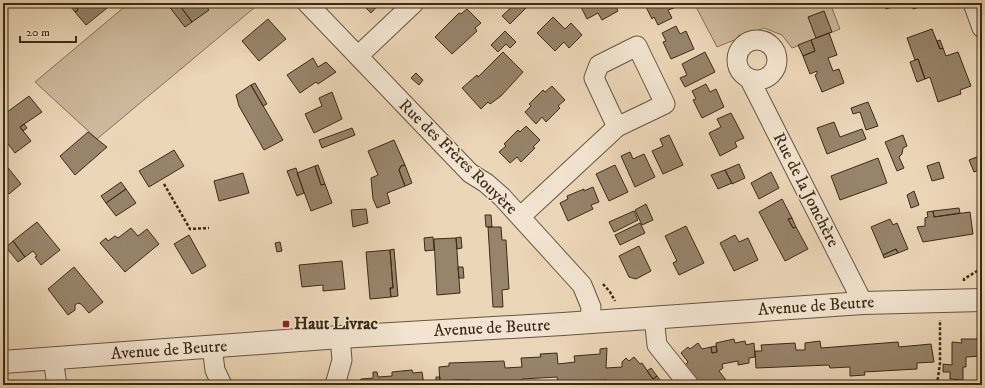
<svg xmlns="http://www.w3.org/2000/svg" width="985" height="388" font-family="'IM FELL DW Pica',serif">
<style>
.green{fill:#cdb99c;stroke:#857259}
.building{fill:#97846a;stroke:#3d2b16}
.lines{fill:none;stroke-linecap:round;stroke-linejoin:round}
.minor-casing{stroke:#68563e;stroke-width:21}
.tertiary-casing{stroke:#68563e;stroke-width:24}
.path{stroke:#3d2b16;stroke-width:2.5;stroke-dasharray:3 2;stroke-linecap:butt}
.minor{stroke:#f2e4d0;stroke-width:19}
.tertiary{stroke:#f2e4d0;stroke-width:22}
.poi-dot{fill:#8f2418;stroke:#f2e4d0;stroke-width:1.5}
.labels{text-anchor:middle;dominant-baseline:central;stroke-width:3;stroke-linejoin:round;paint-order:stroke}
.street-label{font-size:17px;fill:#3d2b16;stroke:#f2e4d0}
.poi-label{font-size:17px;font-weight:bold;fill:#3d2b16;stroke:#f2e4d0;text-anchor:start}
</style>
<rect width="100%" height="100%" fill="#ebd6b7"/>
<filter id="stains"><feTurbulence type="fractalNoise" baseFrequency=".005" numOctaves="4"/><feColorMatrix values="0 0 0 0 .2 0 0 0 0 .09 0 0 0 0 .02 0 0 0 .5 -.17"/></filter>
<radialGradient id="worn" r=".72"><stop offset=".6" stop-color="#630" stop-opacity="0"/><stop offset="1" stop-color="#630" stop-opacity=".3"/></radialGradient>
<path class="green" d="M129 3H260L97 139 35 82Z
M694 3H830L840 29 792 48 782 35 764 28 717 47Z"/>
<path class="building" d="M68 3H72L78 10 75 12Z
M72 3H102L107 8 86 25 75 12 78 10Z
M102 3H107L110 6 107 8Z
M170 3H178L192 22 185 27 168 5Z
M178 3H204L209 10 192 22Z
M361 3H380L371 13Z
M516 3H523L526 8 510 24 502 16Z
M523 3H531L526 8Z
M579 3H614L618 11 602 20 598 13 587 19Z
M644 3H672L674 8 668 10 672 18 658 25 654 17 652 19Z
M885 3H891L892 7 886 9Z
M891 3H904L892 7Z
M911 3H931L913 9Z
M467 9 481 23 475 28 477 31 452 54 435 37 459 13 461 14Z
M824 11 832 32 816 38 808 17Z
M553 17 565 29 571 23 582 35 569 48 564 42 555 51 537 33Z
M268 19 286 39 259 61 242 41Z
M676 26 680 34 686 31 694 49 671 59 663 42 666 41 662 33Z
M932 29 940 49 943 48 946 56 958 52 971 86 960 90 961 94 938 102 930 77 925 79 918 59 915 60 907 38Z
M505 31 516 42 510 48 506 44 498 52 491 45Z
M829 33 837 55 828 58 833 71 839 69 844 83 822 92 815 75 817 74V71L810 74 803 56 815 51 811 40Z
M811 40 815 51 803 56 798 45Z
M940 40 943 48 940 49 937 41Z
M503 52 523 72 501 96 490 104 488 102 481 109 462 88 477 75 478 77Z
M705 52 715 72 685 87 680 78 687 75 682 64Z
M313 58 318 67 326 62 336 72 318 84 316 82 300 93 287 75Z
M918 59 925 79 917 82 910 62Z
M416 73 423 80 419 85 411 78Z
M255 83 267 104 263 106 251 85Z
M706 84 710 92 716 89 724 107 702 118 693 100 696 99 692 91Z
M251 85 283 140 264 150 239 106 236 95Z
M552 86 565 100 558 106 560 108 546 122 542 117 536 124 525 112 531 106 529 104 543 90 545 92Z
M332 92 342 119 314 133 305 114 322 106 319 98Z
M29 96 42 112 20 127 31 141 15 153 3 137V115Z
M868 102 878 126 866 130 860 112 853 114 851 108Z
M731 113 744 138 735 142 737 147 720 156 709 133 721 127 717 119Z
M834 122 840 137 862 129 866 139 827 154 817 128Z
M24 124 27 128 23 131 20 127Z
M526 126 540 140 533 147 535 148 521 162 517 157 510 163 499 152 506 146 504 144 518 130 520 132Z
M352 128 355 135 322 148 319 140Z
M88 132 107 147 75 175 60 156Z
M669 135 683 165 663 174 652 151 663 146 660 139Z
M903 135 907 146 903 148 902 154 899 157 904 168 897 171 885 142Z
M394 140 405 165 401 166 399 170 405 186 387 193 390 203 377 208 373 199 371 178 378 175 368 151Z
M174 150 184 166 149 187 139 171Z
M630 152 633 159 644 154 655 177 635 187 621 156Z
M982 155V176L980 170 974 172 969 160Z
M878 158 887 183 840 200 831 176Z
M939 162 944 178 932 181 927 166Z
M5 164 21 184 9 194 3 187V165Z
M739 164 745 178 732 184 725 170Z
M318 165 325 184 321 185 315 166Z
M405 165 412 183 405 186 399 170 401 166Z
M615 165 628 192 609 201 596 174Z
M315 166 321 185 325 184 332 203 311 211 297 173Z
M296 168 304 193 297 196 287 171Z
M725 170 732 183 718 189 711 175Z
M771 172 779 188 759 199 751 183Z
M243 173 249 193 219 201 214 181Z
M121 182 126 189 106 203 101 196Z
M593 187 599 202 591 205 593 209 568 221 560 203 568 199 567 196 584 189V191Z
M126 189 136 203 116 216 106 203Z
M914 191 919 205 911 208 907 195Z
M782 199 792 218 788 219 793 228 796 227 808 249 785 261 759 212Z
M646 204 653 220 642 225 635 210Z
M959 208 960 213 934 217 933 211Z
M366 209 368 223 353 227 351 210Z
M634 211 638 220 614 232 609 222Z
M933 211 934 217 970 212 973 234 923 242 917 227 925 226V218L928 217 927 212Z
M485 215H491L492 227H486Z
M792 218 796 227 793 228 788 219Z
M890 219 893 225 897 223 908 249 898 253 896 249 883 255 871 227Z
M37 222 60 250 41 265 35 257 37 256 33 251 25 257 13 241Z
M640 223 645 233 620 245 615 235Z
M686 226 704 263 679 275 673 263 677 261 665 236Z
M488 227H501L502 240H506L509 289 502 290 503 307H493Z
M131 228 138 236 147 229 159 244 125 272 100 243 106 238 108 241 115 236 118 238Z
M189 235 206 266 192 274 174 244Z
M735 235 739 242 748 238 758 260 734 271 720 243Z
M433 237 434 250 425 251 424 238Z
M461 237 462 248 457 249 456 238Z
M456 238 460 293 437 295 434 239Z
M13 241 25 257 18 262 6 247Z
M280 242 282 251 277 252 275 243Z
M639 246 651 271 636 279 629 277 619 256Z
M394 249 398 296 391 297 390 288H393L390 250Z
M896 249 898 253 884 258 883 255Z
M390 250 393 288H390L391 297 370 299 366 252Z
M342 261 345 289 323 291V285L302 287 299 265Z
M74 267 103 302 89 313 81 304 78 303 75 305V310L68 315 48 289Z
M458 267H463L464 278H459Z
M3 304 7 315 3 316Z
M734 339 735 343 745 341 746 345 754 343 755 357 749 358V363L738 365V361L722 364 723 368 719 371 729 384 731 383 733 385H700L685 365 688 362 681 353 688 347 690 349 698 343 702 349 711 347 712 353 717 352 716 343Z
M961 339H982V356L966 357V367H963V380L950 379V372H943V364L952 365V342L962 343Z
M820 341 821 348 898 342 899 347 931 344 934 362 917 363V369L864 372 865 375 850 376V367L830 368 829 365 756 368 755 351H762L761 345 795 343 796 350H805V343Z
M716 346 717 352 712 353 711 347Z
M607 348 606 368 622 367V362L626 358 629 361 634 357 640 364 642 363 653 379 657 376 664 385H607V380L558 382 557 377 522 379V385H489V383L470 385V380H453L454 385H440L439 367 449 366V363L504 361 505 368 522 367 521 358 541 357 540 354 557 353 558 364 575 362 574 356 600 354V349Z
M651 368 657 376 653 379 647 371Z
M412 370 413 373 422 372 424 385H356L361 379 373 378V372H377L378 377 392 376V372Z
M436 377H440V385H436Z"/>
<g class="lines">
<g class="minor-casing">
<path id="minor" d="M307 3 470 173 486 183 502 197 582 285 591 307 590 321
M973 3 982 28
M737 60a20 20 0 1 1 40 0a20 20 0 1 1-40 0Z
M358 56 414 3
M749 78 863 303
M520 217 617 127 665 104 637 46 599 65 594 78 617 127
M654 317 657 345 689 385
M212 347 215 370 222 385
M53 359 57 385
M335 385 342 360 340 337"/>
</g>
<g class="tertiary-casing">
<path id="tertiary" d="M3 362 340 337 563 324 863 303 982 300"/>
</g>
<path class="path" d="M164 184 190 229 209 228
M964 281V279L982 268
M603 284 610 292 615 301
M937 385 940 363V320"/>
<use href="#minor" class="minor"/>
<use href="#tertiary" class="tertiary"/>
</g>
<rect class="poi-dot" x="282" y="320" width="8" height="8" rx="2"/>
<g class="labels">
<g class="street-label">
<text transform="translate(458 157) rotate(44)">Rue des Frères Rouyère</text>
<text transform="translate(806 190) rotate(63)">Rue de la Jonchère</text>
<text transform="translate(816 306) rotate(-4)">Avenue de Beutre</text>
<text transform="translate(492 328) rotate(-3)">Avenue de Beutre</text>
<text transform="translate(169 350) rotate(-4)">Avenue de Beutre</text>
</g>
<g class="poi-label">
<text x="294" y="324">Haut Livrac</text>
</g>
</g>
<rect width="985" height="388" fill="none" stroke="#ebd6b7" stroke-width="16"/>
<rect x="4" y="4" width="977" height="380" fill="none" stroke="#3d2b16" stroke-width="2"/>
<rect x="8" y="8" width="969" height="372" fill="none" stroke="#3d2b16"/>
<path d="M20 36v6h56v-6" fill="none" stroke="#3d2b16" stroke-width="2"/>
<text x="26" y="36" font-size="12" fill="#3d2b16" stroke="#f2e4d0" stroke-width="3" paint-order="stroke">20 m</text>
<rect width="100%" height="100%" filter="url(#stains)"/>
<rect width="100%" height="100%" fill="url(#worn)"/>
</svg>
